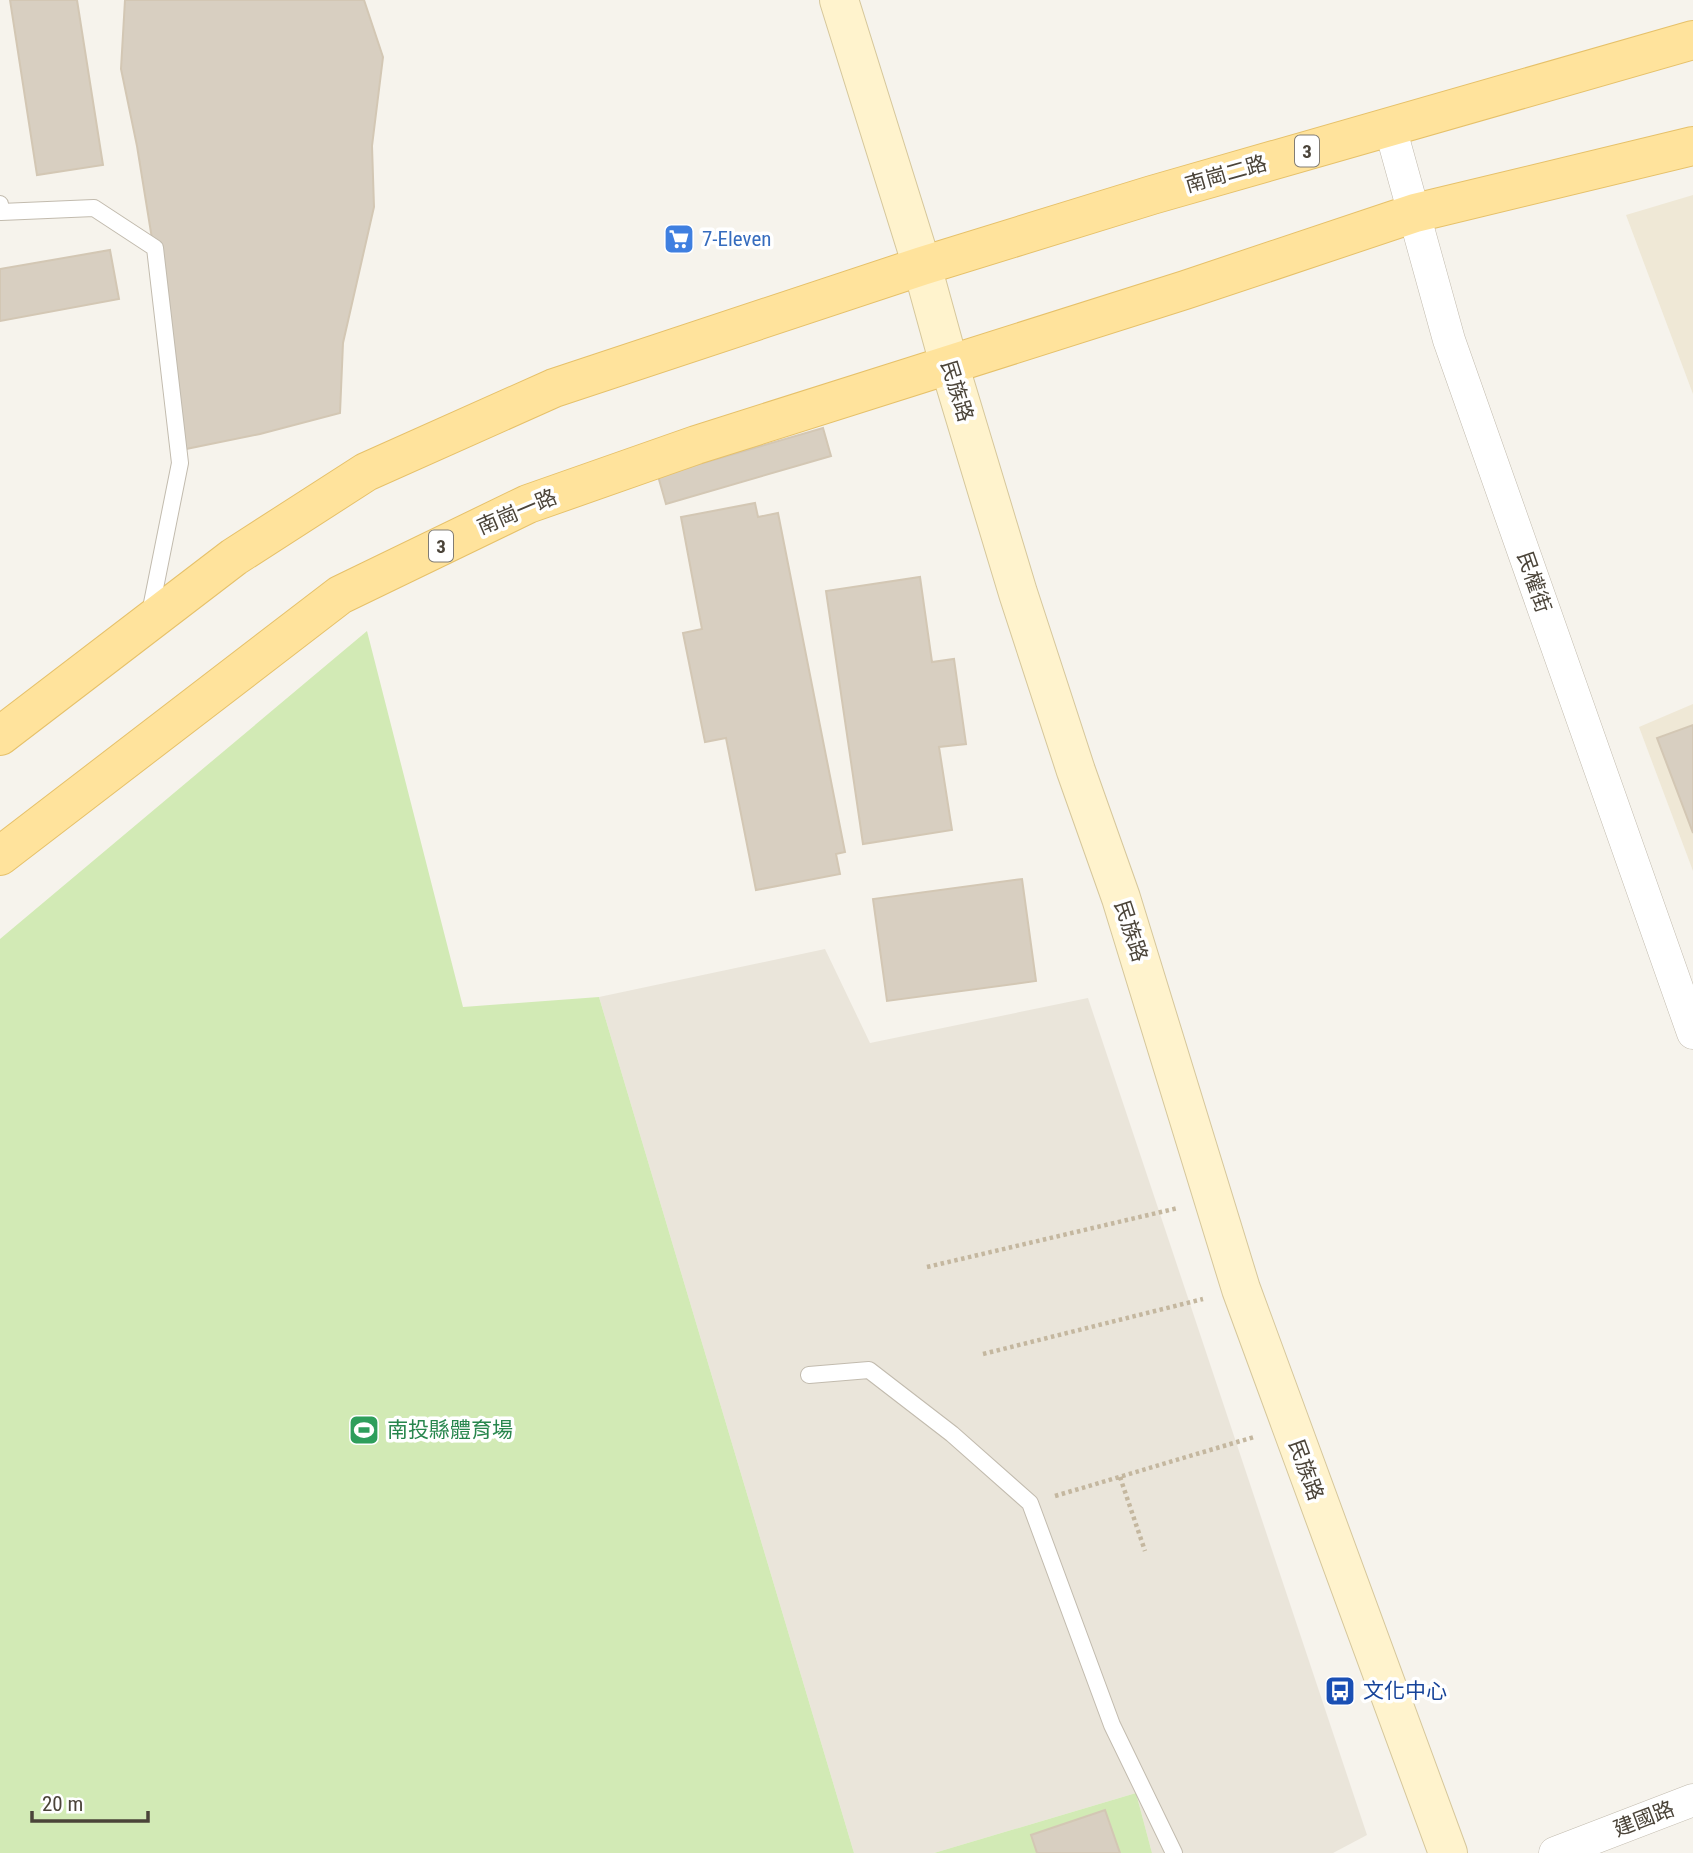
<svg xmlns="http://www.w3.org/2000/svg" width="1693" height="1853" font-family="'Roboto Condensed','Noto Sans TC',sans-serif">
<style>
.residential{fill:#eae5da}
.education{fill:#efe8d6}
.green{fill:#d2eab5}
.building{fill:#d8cfc1;stroke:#d3c7b4;stroke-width:2}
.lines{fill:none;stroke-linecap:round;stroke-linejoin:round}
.service-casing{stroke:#c2bbae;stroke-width:18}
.minor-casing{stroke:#c2bbae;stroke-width:33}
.secondary-casing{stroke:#d6c79b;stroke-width:40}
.primary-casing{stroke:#e6c16a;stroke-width:40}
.path{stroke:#c4b79f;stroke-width:4.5;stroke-dasharray:3.5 3.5;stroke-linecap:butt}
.service{stroke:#fff;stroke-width:16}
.minor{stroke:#fff;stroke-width:32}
.secondary{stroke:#fff3cd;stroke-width:38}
.primary{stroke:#ffe39c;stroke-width:38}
.labels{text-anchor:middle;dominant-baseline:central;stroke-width:7;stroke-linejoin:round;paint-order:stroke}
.shield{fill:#fff;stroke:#817c74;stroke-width:2}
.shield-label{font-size:19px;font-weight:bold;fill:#4b4439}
.street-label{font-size:21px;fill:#4b4439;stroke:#fff}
.shop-label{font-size:21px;fill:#366cbe;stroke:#fff;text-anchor:start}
.leisure-label{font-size:21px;fill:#27864d;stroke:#fff;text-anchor:start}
.transit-label{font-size:21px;fill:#164399;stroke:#fff;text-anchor:start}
</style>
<rect width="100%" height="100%" fill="#f6f3ec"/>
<path class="residential" d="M825 949 870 1043 1088 998 1367 1835 1333 1853H1152L1136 1793 934 1853H854L599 997Z"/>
<path class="education" d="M1693 195V394L1626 215Z
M1693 704V871L1639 727Z"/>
<path class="green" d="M367 631 463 1007 599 997 854 1853H0V939Z
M1136 1793 1152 1853H934Z"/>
<path class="building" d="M10 0H77L103 165 37 175Z
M125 0H364L383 57 372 146 374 207 343 343 340 413 260 434 186 449 137 146 121 69Z
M110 250 119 299 0 321V269Z
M823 428 831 456 666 504 658 476Z
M755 503 758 517 778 513 845 852 836 854 840 874 756 890 726 738 705 742 683 633 702 629 681 517Z
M920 577 932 662 954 659 966 744 939 747 952 830 863 844 826 591Z
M1693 725V833L1657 738Z
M1022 879 1036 981 887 1001 873 899Z
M1105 1810 1120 1853H1037L1031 1835Z"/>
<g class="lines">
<g class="service-casing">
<path id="service" d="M0 204 1 212 94 208 155 248 180 463 150 613
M809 1375 869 1370 952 1434 1030 1503 1112 1725 1174 1853"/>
</g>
<g class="minor-casing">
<path id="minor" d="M1390 127 1449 340 1693 1033
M1555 1853 1693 1800"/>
</g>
<g class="secondary-casing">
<path id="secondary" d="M839 0 922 266 949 364 1018 593 1076 771 1121 898 1241 1289 1448 1853"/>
</g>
<g class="primary-casing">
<path id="primary" d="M0 736 234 557 366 472 554 388 922 266 1152 195 1693 40
M0 856 340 595 528 504 696 445 1185 290 1415 213 1693 146"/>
</g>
<path class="path" d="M927 1267 1178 1208
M983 1354 1203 1299
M1120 1477 1145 1551
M1055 1496 1254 1437"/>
<use href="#service" class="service"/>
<use href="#minor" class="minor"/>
<use href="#secondary" class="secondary"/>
<use href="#primary" class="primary"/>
</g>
<defs>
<g id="supermarket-square" transform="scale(1.575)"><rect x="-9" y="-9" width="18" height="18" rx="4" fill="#3f7fe0" stroke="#fff"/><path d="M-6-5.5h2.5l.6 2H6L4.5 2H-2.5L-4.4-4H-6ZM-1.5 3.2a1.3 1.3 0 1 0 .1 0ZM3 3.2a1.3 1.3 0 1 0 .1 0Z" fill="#fff"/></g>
<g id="stadium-square" transform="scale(1.575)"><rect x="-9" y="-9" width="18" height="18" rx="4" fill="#2e9e5b" stroke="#fff"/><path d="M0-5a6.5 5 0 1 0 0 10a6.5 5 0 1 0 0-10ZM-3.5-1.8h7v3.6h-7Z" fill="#fff"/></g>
<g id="bus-square" transform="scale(1.575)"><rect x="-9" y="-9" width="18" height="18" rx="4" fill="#1a4fb4" stroke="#fff"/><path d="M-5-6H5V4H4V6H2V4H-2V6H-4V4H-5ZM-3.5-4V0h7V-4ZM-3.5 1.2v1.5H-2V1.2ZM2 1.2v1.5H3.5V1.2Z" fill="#fff"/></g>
</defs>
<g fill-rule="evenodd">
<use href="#supermarket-square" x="679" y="239"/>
<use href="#stadium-square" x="364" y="1430"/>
<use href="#bus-square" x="1340" y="1691"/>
</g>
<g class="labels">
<g class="shield">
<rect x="1295" y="135.5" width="24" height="31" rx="5"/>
<rect x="429" y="530.5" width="24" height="31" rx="5"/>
</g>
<g class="shield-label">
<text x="1307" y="151">3</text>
<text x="441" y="546">3</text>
</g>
<g class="street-label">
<text transform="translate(1226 174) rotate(-16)">南崗二路</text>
<text transform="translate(957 391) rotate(73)">民族路</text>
<text transform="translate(517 512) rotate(-23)">南崗一路</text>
<text transform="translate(1534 582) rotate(71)">民權街</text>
<text transform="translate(1131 931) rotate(72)">民族路</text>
<text transform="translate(1306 1470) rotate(70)">民族路</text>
<text transform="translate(1644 1819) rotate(-21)">建國路</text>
</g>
<g class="shop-label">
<text x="702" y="239">7-Eleven</text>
</g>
<g class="leisure-label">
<text x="387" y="1430">南投縣體育場</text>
</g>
<g class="transit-label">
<text x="1363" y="1691">文化中心</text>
</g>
</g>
<path d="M32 1811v10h116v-10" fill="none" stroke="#4b4439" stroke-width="3.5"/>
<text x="42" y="1811" font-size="21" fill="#4b4439" stroke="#ffffff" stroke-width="5" paint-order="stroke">20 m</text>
</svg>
